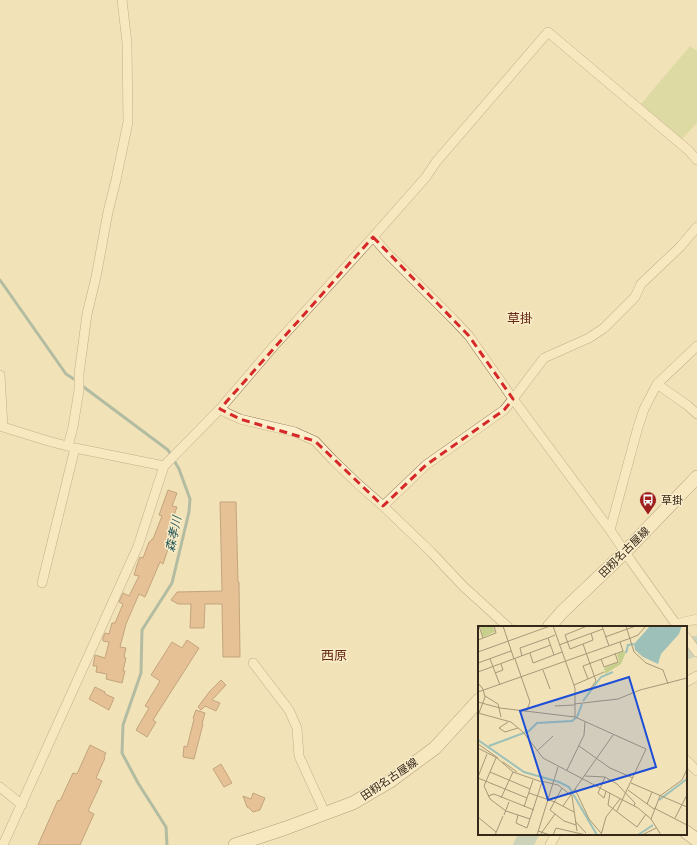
<svg xmlns="http://www.w3.org/2000/svg" width="697" height="845" font-family="Lora,'Noto Sans JP',serif">
<style>
.green{fill:#c6d08c}
.lines{fill:none;stroke-linecap:round;stroke-linejoin:round}
.stream{stroke:#658f86;stroke-width:3}
.river{stroke:#9dc1b8;stroke-width:19}
.building{fill:#d4996a;stroke:#8a5935}
.street-casing{stroke:#897152;stroke-width:10}
.secondary-casing{stroke:#6a5135;stroke-width:14}
.street{stroke:#fcefcb;stroke-width:9}
.secondary{stroke:#fcefcb;stroke-width:13}
.marked{fill:none;stroke:#d62828;stroke-width:3;stroke-dasharray:8 5;stroke-linejoin:round}
.labels{text-anchor:middle;dominant-baseline:central;stroke-width:3;stroke-linejoin:round;paint-order:stroke}
.poi-label{font-size:11px;fill:#362819;stroke:#f9ecc8;text-anchor:start}
.street-label{font-size:11px;fill:#362819;stroke:#f9ecc8}
.water-label{font-size:12px;font-style:italic;fill:#265756;stroke:#f9ecc8}
.quarter-label{font-size:13px;fill:#672814;stroke:#f9ecc8}
.inset-river{fill:none;stroke:#9dc1b8;stroke-width:2}
.inset-road{fill:none;stroke:#a79878;stroke-width:1}
.view{fill:#1d4ed8;fill-opacity:0.15;stroke:#1d4ed8;stroke-width:2}
.inset-edge{fill:none;stroke:#362819;stroke-width:2}
</style>
<rect width="100%" height="100%" fill="#f2e2b8"/>
<path class="green" d="M690 46 697 51V123L681 140 640 105Z"/>
<g class="lines">
<path class="stream" d="M0 280 66 374 77 381
M81 385 168 450 179 469 190 499 189 512 172 583 142 630 141 673 123 725 122 753 138 783 166 827 167 845"/>
<path class="river" d="M686 650 697 645
M523 845 529 834"/>
</g>
<path class="building" d="M168 490 177 493 172 506 177 507 172 521 176 523 172 533 173 534 163 564 160 562 145 597 139 594 126 624 120 647 126 648 124 657 126 658 123 671H125L122 683 106 679 107 674 96 672 97 666H93L95 656V655L105 658 109 642 103 641V638L105 633 109 634 112 623H115L123 604 119 602 123 593 129 596 139 576 134 575 137 565 140 557 143 558 149 542H150L152 539H153L162 516 159 515Z
M220 502H236L238 582H239L240 657H223L222 604H205L204 628H190L191 604H178L171 600 177 592 222 591Z
M187 640 199 648 153 720 156 722 147 737 136 730 149 708 145 706 160 681 151 675 172 642 182 648Z
M221 680 226 685 212 700 220 703 216 711 205 706 201 710 198 707 210 691Z
M95 687 105 692V694L114 698 109 710 89 699Z
M196 710 205 713 202 724H203L194 759 183 757 184 746 187 747 194 719 193 718Z
M90 745 106 753 104 757 105 758 96 778 102 781 88 811 94 814 80 845H38L58 800 60 801 73 773 77 774Z
M221 764 232 783 224 787 213 769Z
M253 793 265 798 260 810 253 812 249 808 247 807 243 796 251 799Z"/>
<g class="lines">
<g class="street-casing">
<path id="street" d="M373 237 388 254 453 319 469 336 513 399 610 530 625 552 631 561 678 627
M0 375 3 427
M657 384 687 405 697 414
M220 409 227 413 240 419 295 432 315 441 333 460 358 484 383 506 431 552 463 586 508 627
M0 426 48 441 75 448 164 466 220 409 273 347 373 237 426 177 436 162 548 32 688 150 697 160
M68 446 73 427 79 390V374L87 314 96 277 108 212 116 180 128 122 127 43 122 0
M383 506 426 465 504 410 513 399 544 358 589 338 604 328 635 297 641 284 680 247 697 227
M610 530 638 427 644 409 657 384 697 346
M42 583 75 448
M676 624 697 619
M686 637 697 652
M253 663 289 710 297 728 299 756 325 813
M686 682 697 676
M686 760 697 771
M0 787 22 805
M3 845 138 546 164 466
M550 845 556 834"/>
</g>
<g class="secondary-casing">
<path id="secondary" d="M549 627 562 612 625 552 697 477
M686 832 697 840
M235 845 286 828 353 803 389 782 435 748 479 700"/>
</g>
<use href="#street" class="street"/>
<use href="#secondary" class="secondary"/>
</g>
<path d="M0 0H697V845H0ZM373 237 469 336 513 399 504 410 426 465 383 506 315 441 240 419 220 409Z" fill="#f2e2b8" fill-opacity=".55" fill-rule="evenodd"/>
<path class="marked" d="M373 237 469 336 513 399 504 410 426 465 383 506 315 441 240 419 220 409Z"/>
<defs>
<g id="bus-pin" transform="scale(0.9)"><path d="M0 17L-7.5 6A9.5 9.5 0 1 1 7.5 6Z" fill="#9d1f1c" stroke="#f9ecc8"/><path d="M-5-6H5V4H4V6H2V4H-2V6H-4V4H-5ZM-3.5-4V0h7V-4ZM-3.5 1.2v1.5H-2V1.2ZM2 1.2v1.5H3.5V1.2Z" fill="#fff"/></g>
</defs>
<g fill-rule="evenodd">
<use href="#bus-pin" x="648" y="500"/>
</g>
<g class="labels">
<g class="poi-label">
<text x="661" y="500">草掛</text>
</g>
<g class="street-label">
<text transform="translate(624 552) rotate(-45)">田籾名古屋線</text>
<text transform="translate(389 779) rotate(-34)">田籾名古屋線</text>
</g>
<g class="water-label">
<text transform="translate(173 534) rotate(-78)">森孝川</text>
</g>
<g class="quarter-label">
<text x="520" y="318">草掛</text>
<text x="334" y="655">西原</text>
</g>
</g>
<g transform="translate(478 626)">
<rect width="209" height="209" fill="#f2e2b8"/>
<path d="M2 0H15L17 6 5 11ZM145 25 148 26 143 38 127 48 126 42 141 36 139 28Z" fill="#c6d08c"/>
<path d="M172 0H204L201 8 183 28 180 38 165 31 157 24 156 18Z" fill="#9dc1b8"/>
<path class="inset-river" d="M148 27 150 19 156 18M105 75 123 51 135 46M0 114 46 146 81 156 91 161 119 209M11 120 51 105 59 97 94 95 99 91 104 78M181 174 209 153M160 209 175 199"/>
<path class="inset-road" d="M1 0 5 12M25 0 36 33M75 0 97 62V91L168 123 139 185M124 0 131 20M148 0 156 26 168 37 185 44 190 58M77 9 70 12 76 29 84 26M127 11 158 0M0 14 18 7 16 0M105 18 115 14 113 7M81 19 125 3M0 26 72 0M52 27 55 37 76 29M44 30 42 22 70 12M12 33 22 59M37 33 52 76 48 86M123 33 126 41 140 36 137 27M0 37 33 25M65 44 72 63M0 46 73 19M17 47 25 44 23 38M110 53 105 40 145 25 142 16M0 57 5 63 7 71 1 87M96 59 126 46M0 66 153 12 160 9 168 0M96 68 113 62 118 55 105 18 92 23 87 9 109 0M7 70 20 78 23 91M0 76 22 82 97 91M96 78 140 73 162 64 209 52M77 80 96 79M0 87 33 96 45 106 65 132 160 182 173 193 183 209M30 96 21 102 27 106 40 102M0 118 20 132M101 120 132 142 155 152M0 122 19 132 35 146 64 156 49 202 38 197 40 189 28 185 12 173 6 160 18 132M59 125 75 110M25 136 39 146M89 144 106 109 107 96M12 146 52 163M107 150 127 151 139 158 157 177 156 180M0 151 9 128M127 151 120 167 126 172 128 165M0 152 49 172M63 155 80 159 94 170 99 205M153 157 209 181M84 162 72 184 86 195 98 199M97 163 111 193 123 207M150 164 176 183M51 167 77 176 96 186M132 167 130 179 159 201 168 188M10 170 16 168 56 184M23 172 35 146M169 178 174 166M85 180 135 109M46 181 55 154M176 182 209 199M26 189 31 176M40 189 52 193M0 191 18 206M197 192 209 169M173 193 182 170 204 154 209 143M97 195 108 207M60 205 72 209M17 209 25 190M59 209 80 141M62 209 77 188M75 209 78 202 108 209M123 209 128 191 142 173M164 209 178 202"/>
<path class="view" d="M151 51 178 141 70 174 42 85Z"/>
<rect width="209" height="209" class="inset-edge"/>
</g>
</svg>
